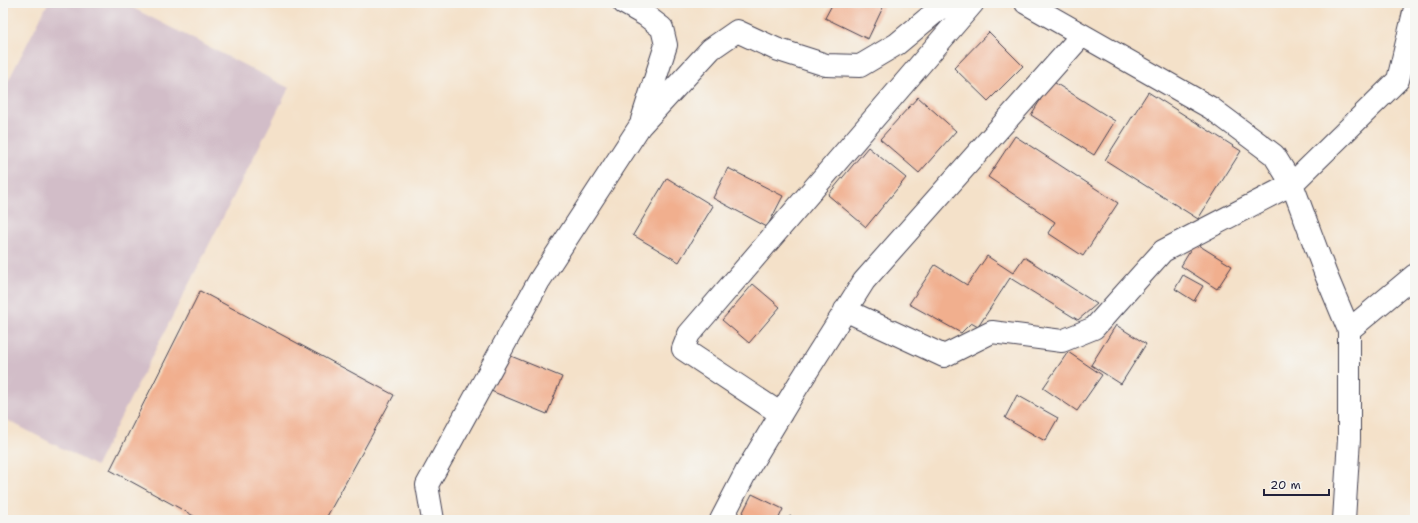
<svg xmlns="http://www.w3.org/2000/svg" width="1418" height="523" font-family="'Shantell Sans',sans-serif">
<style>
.industrial{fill:#d2bdc8}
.building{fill:#f1af8e}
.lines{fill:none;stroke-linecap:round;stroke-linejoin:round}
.minor-casing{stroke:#423f50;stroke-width:24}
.minor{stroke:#fff;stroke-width:22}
</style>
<rect width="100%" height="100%" fill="#f6f6f2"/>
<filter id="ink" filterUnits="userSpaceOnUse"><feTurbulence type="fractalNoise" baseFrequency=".025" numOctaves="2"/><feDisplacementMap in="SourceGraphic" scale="8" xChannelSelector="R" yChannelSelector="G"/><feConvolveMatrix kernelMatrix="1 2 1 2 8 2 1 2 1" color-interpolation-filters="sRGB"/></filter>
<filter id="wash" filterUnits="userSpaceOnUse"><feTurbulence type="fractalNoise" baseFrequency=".012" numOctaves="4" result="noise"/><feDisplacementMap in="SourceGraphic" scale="16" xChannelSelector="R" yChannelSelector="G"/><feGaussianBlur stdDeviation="0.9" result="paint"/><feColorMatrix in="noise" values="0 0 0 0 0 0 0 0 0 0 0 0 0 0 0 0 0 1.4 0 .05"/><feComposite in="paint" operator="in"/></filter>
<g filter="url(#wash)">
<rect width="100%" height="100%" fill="#f4e1c9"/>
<path class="industrial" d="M48 3H123L289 88 96 466 3 418V91Z"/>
<g id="blocks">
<path class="building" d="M833 3H885L868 39 825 18Z
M989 32 1023 66 988 101 954 68Z
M1052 81 1115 121 1094 155 1031 115Z
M1148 92 1241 151 1198 219 1105 160Z
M918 97 956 131 919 173 880 139Z
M1015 136 1118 203 1083 256 1048 233 1055 222 988 177Z
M868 147 906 178 866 227 828 195Z
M728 168 783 196 767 227 713 198Z
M667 178 713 206 679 262 633 235Z
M1195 243 1232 266 1217 289 1181 266Z
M987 256 1013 273 1024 257 1097 304 1078 320 1010 278 978 327 971 323 961 333 909 304 935 265 967 285Z
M1183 275 1203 286 1194 301 1175 289Z
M753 284 780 307 749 343 722 320Z
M200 291 394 395 325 520H201L110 470Z
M1116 325 1146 344 1121 384 1091 365Z
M1068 352 1102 375 1077 411 1043 388Z
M506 354 562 377 547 414 491 391Z
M1017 395 1058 418 1045 441 1005 418Z
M752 494 783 509 778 520H739Z
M790 516 797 520H788Z"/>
</g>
</g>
<g filter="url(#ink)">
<use href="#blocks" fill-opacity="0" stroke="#423f50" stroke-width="1"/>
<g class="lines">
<g class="minor-casing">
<path id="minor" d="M624 3 645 15 662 28 666 45 642 120
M1026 3 1211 108 1274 155 1292 184 1326 275 1349 330V439L1344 520
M845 310 944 356 992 332 1062 341 1094 328 1163 251 1292 184 1398 80 1415 8
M1349 330 1415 275
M781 414 683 349 689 334 973 3
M433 520 427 485 539 281 640 126 711 49 737 31 776 49 826 65 860 66 897 44 945 4 951 3
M721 520 746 472 797 387 864 281 1082 35"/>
</g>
<use href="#minor" class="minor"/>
</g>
</g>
<rect width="1418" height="523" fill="none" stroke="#f6f6f2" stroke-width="16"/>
<path d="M1264 489v6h65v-6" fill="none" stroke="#22223b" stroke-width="2"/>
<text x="1270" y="489" font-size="12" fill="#22223b" stroke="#f6f6f2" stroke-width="3" paint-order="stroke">20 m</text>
</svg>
